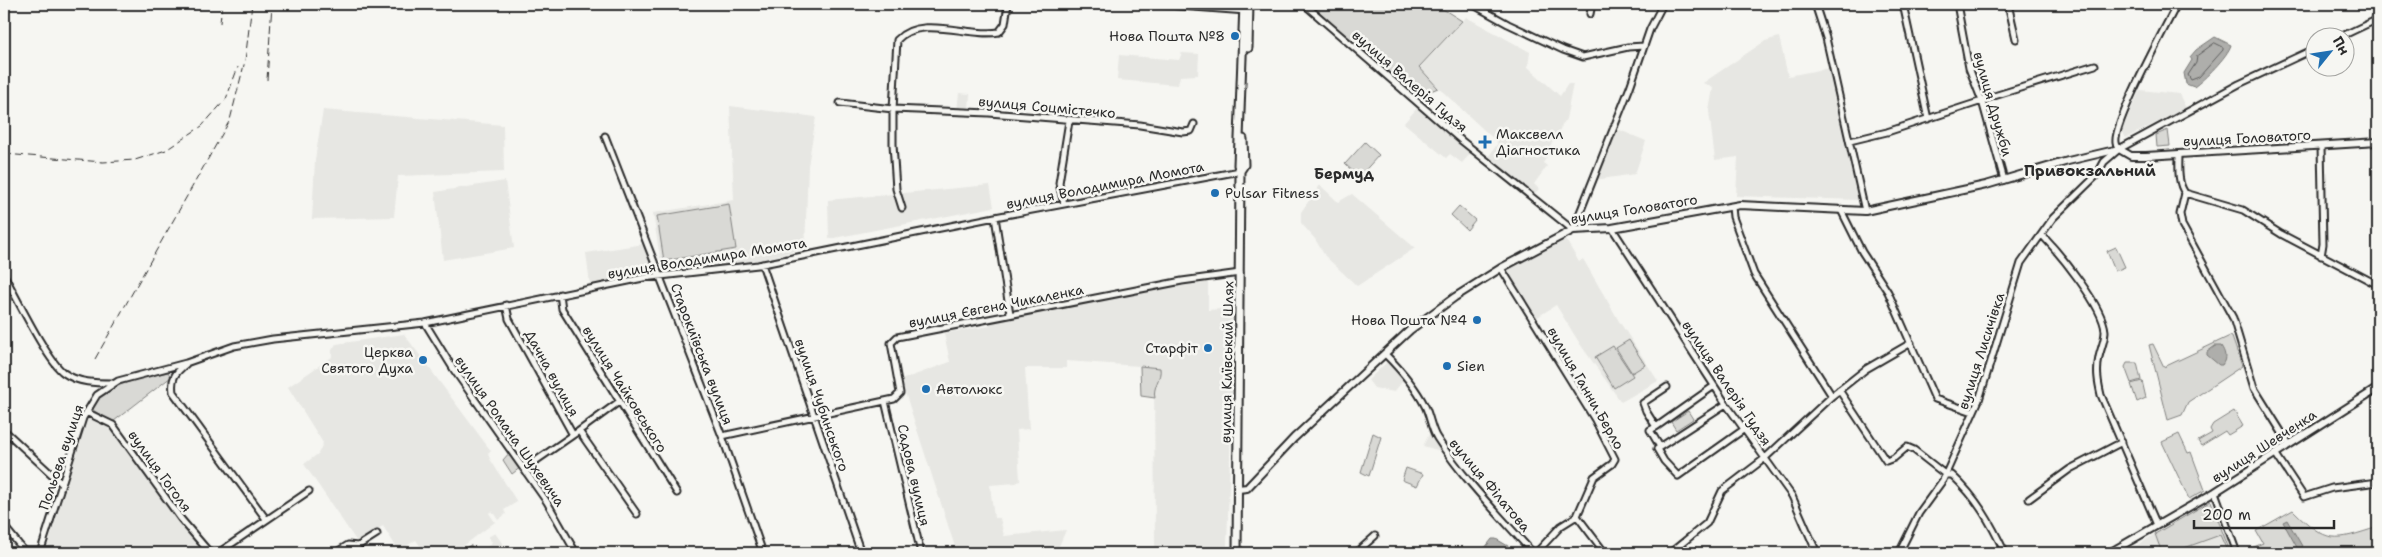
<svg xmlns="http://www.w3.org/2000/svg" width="2382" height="557" font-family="'Shantell Sans',sans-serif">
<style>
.built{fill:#e7e7e3}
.green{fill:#d9d9d5;stroke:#828280}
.water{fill:#aeaeab;stroke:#7a7a78}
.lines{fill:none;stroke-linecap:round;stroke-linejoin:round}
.shore{stroke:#5f5f5e;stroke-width:1}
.minor-casing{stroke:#2b2b2b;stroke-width:9}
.major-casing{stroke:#2b2b2b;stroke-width:10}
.highway-casing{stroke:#2b2b2b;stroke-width:11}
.minor{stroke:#f6f6f2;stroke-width:5}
.major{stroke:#f6f6f2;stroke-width:6}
.highway{stroke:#f6f6f2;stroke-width:7}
.rail{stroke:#2b2b2b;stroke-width:1;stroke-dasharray:8 4;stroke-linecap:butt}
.poi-dot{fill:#1f6fb2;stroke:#f6f6f2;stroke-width:2}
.labels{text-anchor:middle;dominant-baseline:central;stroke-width:5;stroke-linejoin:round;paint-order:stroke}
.poi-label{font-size:14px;fill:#2b2b2b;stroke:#f6f6f2;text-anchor:end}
.street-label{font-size:14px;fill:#2b2b2b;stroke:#f6f6f2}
.neighbourhood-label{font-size:15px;font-weight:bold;fill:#2b2b2b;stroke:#f6f6f2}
.quarter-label{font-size:16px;font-weight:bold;fill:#2b2b2b;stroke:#f6f6f2}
</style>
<rect width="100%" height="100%" fill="#f6f6f2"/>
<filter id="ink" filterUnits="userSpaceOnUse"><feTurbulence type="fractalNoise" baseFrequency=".02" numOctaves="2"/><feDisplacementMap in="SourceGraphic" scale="10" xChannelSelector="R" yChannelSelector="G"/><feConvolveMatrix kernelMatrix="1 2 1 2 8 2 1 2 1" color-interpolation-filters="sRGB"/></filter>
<g filter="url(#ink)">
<path class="built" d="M1466 17 1530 52 1528 67 1560 96 1568 84H1573L1566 119 1549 148 1550 152 1543 163 1547 166 1534 184 1539 189 1533 195 1489 156 1498 143 1443 92 1419 68Z
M1779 37 1788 76 1829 68 1859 200 1736 196 1738 157 1715 160 1709 111 1713 88 1703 83 1765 41Z
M1182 53 1199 54 1198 75 1180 76 1178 85 1117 80 1119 55 1179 60Z
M2140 90 2179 94 2186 108 2126 138 2122 131 2123 127Z
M959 93 970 94 969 111H957Z
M730 106 816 117 808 166 805 248 753 262 662 271 653 213 734 200Z
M1418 107 1471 153 1462 163 1450 154 1446 158 1404 123Z
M323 110 503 125 504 172 398 176 394 217 312 219 315 160Z
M1615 128 1646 141 1635 174 1595 180Z
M505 181 514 248 443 260 435 192Z
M990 185 994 207 829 239 828 200Z
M1320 185 1338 202 1352 194 1415 248 1357 286 1325 256 1315 239 1301 223V212Z
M1566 240 1579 262 1583 259 1619 321 1658 381 1621 402 1580 344 1556 305 1536 318 1508 271 1509 268 1529 257Z
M644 244 655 273 590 285 586 253Z
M1208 279V310L1235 308 1227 546 1155 548 1154 367 1066 361V368H1025L1029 429 1017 430 1020 481 1016 483 990 485 994 518H1000L1004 536 1066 530 1056 553H957L901 380 950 362 944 333 990 326 992 321Z
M404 334 491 451 488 454 490 459 517 502 504 510 506 514 498 520 492 511 489 513 495 522 454 553H425L416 540 399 551 383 526 357 542 304 464 318 454 323 443 288 387 332 357V350L336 344Z
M1389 360 1406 377 1394 392 1374 388 1368 380Z
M88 417 111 427 179 522 206 553H59L48 545Z
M1436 430 1438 433 1435 439 1443 442 1441 451 1423 446 1430 432Z
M495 533 504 546 499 550 497 547 490 552 487 547 492 542 488 537Z
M2225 533 2232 553H2176L2175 551Z
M2155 534 2162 553H2133L2131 549Z"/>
<path class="green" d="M1310 4H1435L1462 21 1419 67 1438 88 1416 97Z
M2168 130 2170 146 2157 147 2156 135Z
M1365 142 1379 155 1359 177 1345 164Z
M729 204 736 249 664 261 657 216Z
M1459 206 1475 220 1467 230 1451 215Z
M2116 247 2125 267 2115 271 2107 251Z
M2230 336 2232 337 2242 366 2188 402 2182 415 2168 420 2149 345 2153 344 2164 367Z
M1629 340 1645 365 1632 373 1616 348Z
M1613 346 1633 376 1614 388 1595 357Z
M2127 363H2137L2141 380 2131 383 2125 367Z
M1140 366 1160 368C1162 378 1152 387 1155 398L1141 396Z
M168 372 171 377 114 421 111 422 93 410C96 385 148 377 168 372Z
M2142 381 2146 398 2137 402 2131 384Z
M1688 411 1693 419 1676 430 1671 422Z
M2234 411 2243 426 2228 435 2225 431 2201 446 2198 441 2212 433 2210 429 2213 424Z
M1373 433 1381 437 1369 476 1361 472Z
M2179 434 2188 453 2191 452 2205 490 2189 499 2162 442Z
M510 452 521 467 512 474 503 460Z
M1406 468 1423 474 1417 486 1402 480Z
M2211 501 2230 552 2228 553 2220 535 2176 551V553H2162L2155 534Z
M2293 510C2328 545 2334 541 2378 527V553H2245V551L2263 543 2256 531Z"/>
<path class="water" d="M2215 37 2231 45C2228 56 2204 80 2194 87L2186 84 2184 73 2192 60 2190 57 2196 50Z
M2215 346H2221C2225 352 2227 358 2222 365H2219L2207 355V352Z
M2287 520 2306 553H2300L2283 522Z
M1492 539H1496L1520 553H1484V549Z"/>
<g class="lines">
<path class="shore" d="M2215 43 2223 47V50L2199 77 2191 80 2188 75 2196 63 2197 56Z"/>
<g class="minor-casing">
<path id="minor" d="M1154 4 1246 11
M1304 4 1462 141 1573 230 1630 87 1650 29 1663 4
M1472 4 1508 24 1563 50 1583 57 1628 47 1644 46
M1815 4 1826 38 1865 211
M1903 4 1928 119
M1957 4 1969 68 1982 101 2004 180
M2008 4 2016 39
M1590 14 1592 4
M2338 38 2378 19
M1981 100 2095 65
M840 103 893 109 989 113 1140 125 1183 132 1191 131 1194 124
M605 136 722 436 763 553
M1850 141 1887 132 1982 101
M2321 146 2323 244 2321 256
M2119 149C2118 147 2116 145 2116 142 2113 123 2166 26 2177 4
M2179 154C2179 166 2177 182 2185 193L2243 210 2281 234 2378 285
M2185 193 2180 214 2182 225 2233 318 2254 388 2289 444
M1064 204 1059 183 1069 121
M1732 207 1733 217 1754 274 1832 396
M902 208 896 189 893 144V109L897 40C921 14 970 38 999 32L1005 24 1008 4
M1841 210 1862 252 1888 292 1935 399 1973 412
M995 217 1010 314
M1612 228 1726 404 1792 496 1817 553
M2042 235C2060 254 2103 306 2105 331 2105 340 2101 348 2099 357 2096 371 2098 382 2101 395L2157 525
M762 264 861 553
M1501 268 1595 420 1615 459 1612 464 1594 477 1577 516
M4 275C16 296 47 361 64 373 78 383 96 383 112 383
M560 294 562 309 677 493
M506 305 509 319 573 435 579 431 637 514
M425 323 454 370 547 502 576 553
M1385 354C1401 370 1415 386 1425 406 1430 416 1431 429 1437 438 1464 480 1500 516 1533 553
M186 364C175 373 171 378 173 392L266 519
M1667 387 1643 403 1646 411 1656 427 1714 386
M1839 390 1886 461 1894 458 1907 447 1914 450 1946 475H1952C1977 498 1991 523 2005 553
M885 401 921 553
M86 412 113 425 181 519 210 553
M1656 427 1650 430 1660 447 1726 404
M4 430 62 484
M579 431 620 401
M722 436 894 399 900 393 891 343 897 337 1182 281 1240 273
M1660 447 1657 449 1664 461 1678 476 1743 430
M2275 453 2304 497 2332 488 2378 482
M524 469 573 435
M2215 492 2237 553
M2029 499 2070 469 2122 442
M4 526 26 553
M40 553 83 418 97 395 118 381 186 363 234 346 273 339 425 323 643 278 758 265 995 217 1240 171
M218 553 309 491
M335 553 348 545 358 546 377 534
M465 553 470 550 473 553
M1356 553 1375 536
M1536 553 1561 526 1577 516 1605 553
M1670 553 1707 523 1722 491 1764 459 1832 396 1866 369 1911 343
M1807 553 1815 548
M1899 553 1919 513 1943 480 1979 400 2021 263 2053 218 2097 175 2104 162 2119 149 2239 84 2314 49"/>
</g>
<g class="major-casing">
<path id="major" d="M1238 489 1247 488 1294 438 1410 330 1455 297 1501 268 1573 230 1612 228 1740 205 1865 211 1986 185 2068 161 2119 149 2131 156H2146L2378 142
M2109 553 2215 492 2378 388"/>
</g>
<g class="highway-casing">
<path id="highway" d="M1248 48 1249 4
M1240 171 1244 165 1243 139
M1237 553 1240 171 1238 165 1244 4"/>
</g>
<use href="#minor" class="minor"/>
<use href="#major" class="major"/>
<use href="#highway" class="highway"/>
<path class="rail" d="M220 23 222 4
M267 80 272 4
M4 154 103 162 135 160 166 150 202 126 226 99 238 67
M95 359 230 120 245 61 252 4"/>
</g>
</g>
<g class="poi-dot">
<circle cx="1235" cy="36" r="5"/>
<path d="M1482.5 134.5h5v5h5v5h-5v5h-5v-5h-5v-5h5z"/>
<circle cx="1215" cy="193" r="5"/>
<circle cx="1477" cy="320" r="5"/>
<circle cx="1208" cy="348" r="5"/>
<circle cx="423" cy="360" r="5"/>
<circle cx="1447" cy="366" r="5"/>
<circle cx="926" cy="389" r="5"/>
</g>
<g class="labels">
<g class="poi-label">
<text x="1225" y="36">Нова Пошта №8</text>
<text x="1496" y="134" text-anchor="start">Максвелл<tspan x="1496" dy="16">Діагностика</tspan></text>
<text x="1225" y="193" text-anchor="start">Pulsar Fitness</text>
<text x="1467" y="320">Нова Пошта №4</text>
<text x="1198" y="348">Старфіт</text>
<text x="413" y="352">Церква<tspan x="413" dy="16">Святого Духа</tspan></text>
<text x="1457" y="366" text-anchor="start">Sien</text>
<text x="936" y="389" text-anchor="start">Автолюкс</text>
</g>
<g class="street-label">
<text transform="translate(1410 81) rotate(41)">вулиця Валерія Гудзя</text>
<text transform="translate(1993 104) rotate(74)">вулиця Дружби</text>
<text transform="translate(1047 107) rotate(5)">вулиця Соцмістечко</text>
<text transform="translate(2247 138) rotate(-3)">вулиця Головатого</text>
<text transform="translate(1105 185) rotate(-11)">вулиця Володимира Момота</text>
<text transform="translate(1634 209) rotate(-9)">вулиця Головатого</text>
<text transform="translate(707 258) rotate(-9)">вулиця Володимира Момота</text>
<text transform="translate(996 306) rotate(-11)">вулиця Євгена Чикаленка</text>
<text transform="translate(1981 351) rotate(-72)">вулиця Лисичівка</text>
<text transform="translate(702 354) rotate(69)">Старокиївська вулиця</text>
<text transform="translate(1227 362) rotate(-89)">вулиця Київський Шлях</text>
<text transform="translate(552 373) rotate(61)">Дачна вулиця</text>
<text transform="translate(1727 383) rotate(56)">вулиця Валерія Гудзя</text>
<text transform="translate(1586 388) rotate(60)">вулиця Ганни Берло</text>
<text transform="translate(625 389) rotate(58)">вулиця Чайковського</text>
<text transform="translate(822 405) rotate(71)">вулиця Чубинського</text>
<text transform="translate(510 431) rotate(55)">вулиця Романа Шухевича</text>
<text transform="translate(2264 446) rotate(-33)">вулиця Шевченка</text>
<text transform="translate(61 457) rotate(-71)">Польова вулиця</text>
<text transform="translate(160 471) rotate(54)">вулиця Гоголя</text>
<text transform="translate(914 475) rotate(77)">Садова вулиця</text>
<text transform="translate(1490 485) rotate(50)">вулиця Філатова</text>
</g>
<g class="neighbourhood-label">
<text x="1344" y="174">Бермуд</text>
</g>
<g class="quarter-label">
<text x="2090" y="170">Привокзальний</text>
</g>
</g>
<rect width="2382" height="557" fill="none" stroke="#f6f6f2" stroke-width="20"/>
<rect x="10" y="10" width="2362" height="537" fill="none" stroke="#2b2b2b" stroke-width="2" filter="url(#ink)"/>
<g transform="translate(2330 52) rotate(60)"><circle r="24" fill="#f6f6f2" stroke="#a5a5a2"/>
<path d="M0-4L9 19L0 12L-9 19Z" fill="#1f6fb2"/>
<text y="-8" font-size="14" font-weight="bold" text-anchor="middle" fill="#2b2b2b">Пн</text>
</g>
<path d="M2194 520v8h140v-8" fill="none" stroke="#2b2b2b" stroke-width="2.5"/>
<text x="2202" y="520" font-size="15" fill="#2b2b2b" stroke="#f6f6f2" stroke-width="4" paint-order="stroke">200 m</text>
</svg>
